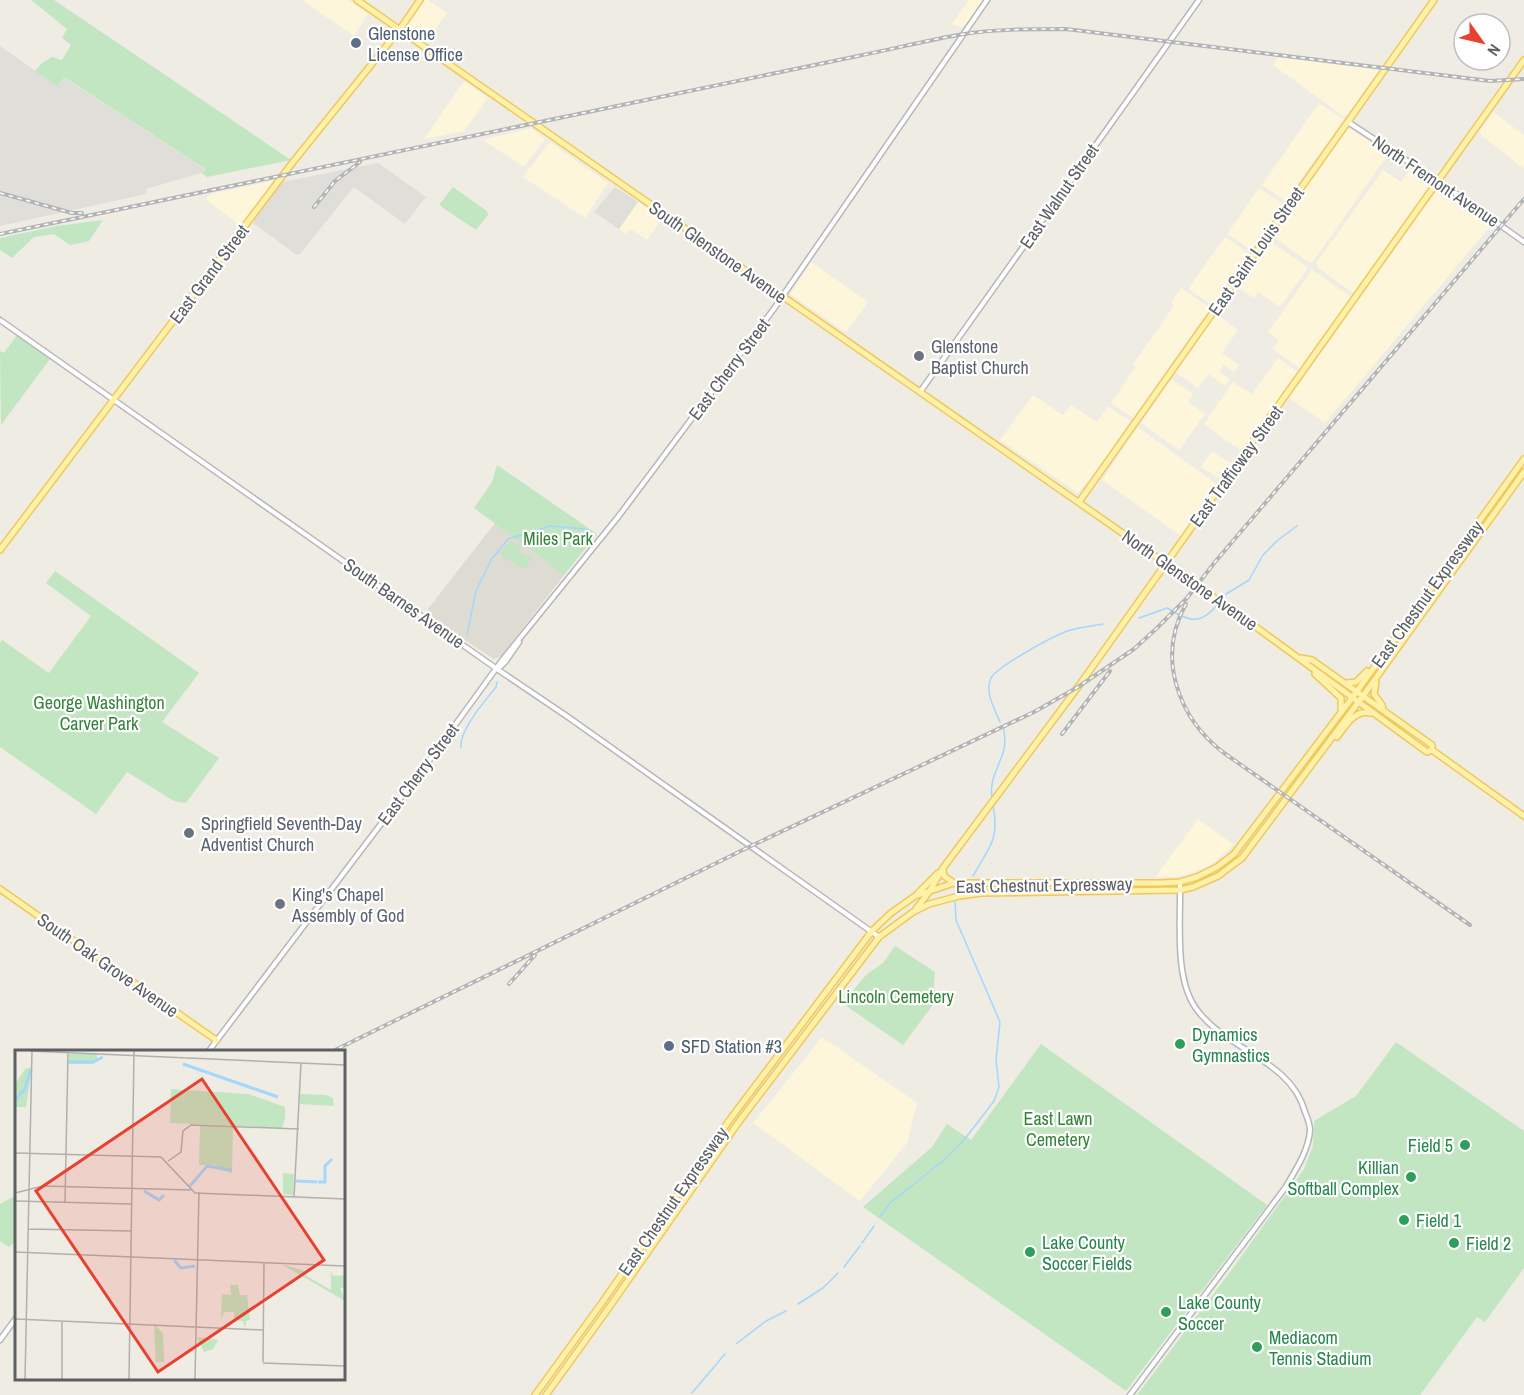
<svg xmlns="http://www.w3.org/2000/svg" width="1524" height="1395" font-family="'Archivo Narrow',sans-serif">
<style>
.commercial{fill:#fdf6da}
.industrial{fill:#e0ded8}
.education{fill:#dedbd2}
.green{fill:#c1e6c1}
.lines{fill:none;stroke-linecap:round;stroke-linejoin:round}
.stream{stroke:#a4d6fe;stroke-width:1.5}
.minor-casing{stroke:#b5b7bb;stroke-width:7}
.major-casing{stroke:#f0c85c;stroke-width:8}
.minor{stroke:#fff;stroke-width:4}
.major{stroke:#fef1a9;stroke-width:5}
.rail-casing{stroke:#b3b4b5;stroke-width:4}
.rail{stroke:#fff;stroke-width:1.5;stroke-dasharray:4.5;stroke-linecap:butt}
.major-bridge-casing{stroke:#f0c85c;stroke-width:8;stroke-linecap:butt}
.major-bridge{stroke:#fef1a9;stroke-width:5}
.service-dot{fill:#5c6f8a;stroke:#fff;stroke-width:2}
.worship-dot{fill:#6b7280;stroke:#fff;stroke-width:2}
.leisure-dot{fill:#2e9e5b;stroke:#fff;stroke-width:2}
.labels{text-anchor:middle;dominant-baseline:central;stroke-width:4.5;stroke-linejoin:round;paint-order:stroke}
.service-label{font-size:18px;fill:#4e5e75;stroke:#fff;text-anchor:start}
.street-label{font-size:18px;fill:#5c6065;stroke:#fff}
.worship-label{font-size:18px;fill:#5b616d;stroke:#fff;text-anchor:start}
.park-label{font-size:18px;fill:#358339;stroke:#fff}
.leisure-label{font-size:18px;fill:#27864d;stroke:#fff;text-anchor:start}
.inset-river{fill:none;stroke:#a4d6fe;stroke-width:3}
.inset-road{fill:none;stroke:#b0b0ad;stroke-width:1.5}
.view{fill:#e84131;fill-opacity:0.15;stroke:#e84131;stroke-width:3}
.inset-edge{fill:none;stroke:#5c6065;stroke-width:3}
</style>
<rect width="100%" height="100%" fill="#efece4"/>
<path class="commercial" d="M302 0H348L368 14 354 36Z
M422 0H428L447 13 427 41 405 25Z
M969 0H983L966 25 962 27 955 26 952 24Z
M1278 57 1379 70 1347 115 1343 116 1273 65Z
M464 81 488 98 464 131 424 139Z
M1319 103 1343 119V121L1285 201 1262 185Z
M1493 112 1524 135V169L1479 133Z
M531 128 545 139 524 167 483 140Z
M1347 129H1351L1386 153 1387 156 1313 262 1310 263 1272 236Z
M551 143 608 183 585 218 523 177 548 144Z
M1411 168 1431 182 1432 184 1356 292H1352L1318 268 1316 263 1383 170 1401 182Z
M272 181 275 183 242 227 207 200 206 197 211 194Z
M1439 187 1493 223 1325 423 1289 398Z
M1259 188 1282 203 1283 206 1253 249H1250L1227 234Z
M638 202 661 220 647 240 631 229 625 234 619 229Z
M1225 237 1247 252 1248 255 1212 305 1188 289Z
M1269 240 1308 268 1280 307 1258 292 1254 298 1236 286Z
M811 262 868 302 847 331 845 332 790 294Z
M1312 270 1350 296 1351 299 1301 369 1272 349 1279 340 1268 332Z
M1181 288 1209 307V310L1134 417H1131L1111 403 1136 366 1133 364 1174 306 1171 303Z
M1218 315 1238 330 1222 353 1239 365 1234 372 1224 365 1219 372 1230 379 1225 386 1208 374 1198 388 1175 372 1215 316Z
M1278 358 1298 372V374L1243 452 1204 424 1233 382 1252 394Z
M1171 379 1193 394 1188 402 1205 414 1179 450 1141 423Z
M1033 395 1063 415 1071 405 1097 422 1108 406 1130 421 1105 459 1078 493 1000 440Z
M1139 428 1218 485 1181 536 1102 480 1136 429Z
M1212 451 1233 465 1222 480 1201 467Z
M1198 819 1234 845 1210 865 1192 873 1175 877H1155Z
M822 1037 917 1103 907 1143 860 1201 753 1123Z"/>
<path class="industrial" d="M0 46 56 85 63 77 208 171 146 189V194L0 226Z
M378 163 426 197 405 224 354 187 300 254 297 255 254 224V219L282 182Z
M615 187 638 202 619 229 594 212Z"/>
<path class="education" d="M495 523 564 575 501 656 494 659 424 614Z"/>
<path class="green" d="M31 0H54L291 160 207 177 202 173 207 170 64 77 57 86 35 71 42 63 52 57 62 60 71 45 62 38 67 29Z
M453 187 487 211 488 215 476 230 439 205Z
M103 220 89 241 70 245 54 234 34 237 12 258 0 250V238L57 226Z
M17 335 50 359 1 425 0 351 4 353Z
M497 465 597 534 564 575 474 508 492 482Z
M511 541 521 547 519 552 532 558 525 569C516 563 508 561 501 555V552Z
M55 571 199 673 162 722 219 758 186 803 174 801 127 772 96 814 0 747V643L2 640 49 673 91 616 46 583Z
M895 946 935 972 932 1006 903 1045 842 1003 867 974 883 963Z
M1396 1042 1524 1131V1268L1485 1322 1477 1317 1420 1395H1137L1233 1268 1304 1169 1313 1146 1314 1121 1356 1096Z
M1041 1044 1267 1205 1126 1391 863 1207 932 1147 947 1124 971 1140Z
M16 1195V1241L9 1247 0 1241V1204Z"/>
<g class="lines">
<path class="stream" d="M1222 599 1226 594 1249 580 1263 555 1278 540 1297 526
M1139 618 1167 608C1190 622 1200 626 1219 603
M467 635 476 591 491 560 508 539 550 526 586 529 593 534
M1000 722C995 710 984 691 991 678 998 666 1056 634 1071 630 1081 627 1093 626 1103 624
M461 748C459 730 485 701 496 687L497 682
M992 797C989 778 1000 766 1004 749 1006 743 1004 735 1004 729
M973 876C989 847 1000 840 993 805
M880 1217 890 1203 944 1160 964 1140 994 1101 999 1087 996 1060 1000 1022 956 920 955 902
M862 1243 874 1226
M844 1267 860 1246
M798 1304 823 1288 838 1273
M736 1344 766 1321 786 1311
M692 1393 725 1354"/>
<g class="minor-casing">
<path id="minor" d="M1348 122 1438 181 1524 242
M0 320 497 669 568 717 879 937
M920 392 1199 0
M500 667 506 661 519 642
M208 1052 434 754 503 659 618 517 773 310 987 0
M0 1340 16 1318
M1130 1395 1285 1188C1295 1171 1309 1150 1310 1130 1310 1124 1307 1117 1305 1112 1291 1059 1224 1050 1195 1007 1174 976 1181 919 1180 882"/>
</g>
<g class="major-casing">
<path id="major" d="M357 0 1111 525
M1079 502 1434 0
M0 550 293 162 400 29 420 0
M1245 619 1427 752 1432 750
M1301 658 1312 660 1432 745V750L1524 816
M1315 674 1341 698V709
M1376 682 1374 694 1382 705 1383 710
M1346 683 1356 682 1367 671
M1337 737C1346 725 1355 709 1371 713
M943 870 944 876 954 883
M0 889 216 1040
M917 894 938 873
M916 909 929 892 943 868 1078 687 1524 60
M535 1395 601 1304 731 1118 872 931 891 913 915 896 954 883H1161L1180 882 1197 877 1217 867 1234 854 1352 698 1524 459
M546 1395 608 1309 738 1123 879 937 913 912 929 904 959 896 982 893 1180 890 1193 887 1218 876 1242 858 1363 696 1524 472"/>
</g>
<use href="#minor" class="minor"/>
<use href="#major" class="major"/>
<g class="rail-casing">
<path id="rail" d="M0 193 72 213H82
M314 207 335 181 360 162
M0 234 858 56C893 49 928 40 964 34 998 29 1032 29 1066 29L1490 81 1524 79
M1186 604C1156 657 1178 718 1224 753L1470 925
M1062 734 1110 671
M509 984 535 955
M331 1052 751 846 1034 712 1078 687 1134 649 1156 629 1187 598 1215 562 1524 199"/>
</g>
<use href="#rail" class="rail"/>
<g class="major-bridge-casing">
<path id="major-bridge" d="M1111 525 1245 619"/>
</g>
<use href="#major-bridge" class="major-bridge"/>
</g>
<g class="service-dot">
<circle cx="356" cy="43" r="6"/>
<circle cx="669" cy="1046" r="6"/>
</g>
<g class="worship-dot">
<circle cx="919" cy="356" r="6"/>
<circle cx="189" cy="833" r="6"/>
<circle cx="280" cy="904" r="6"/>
</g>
<g class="leisure-dot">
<circle cx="1180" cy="1044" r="6"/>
<circle cx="1465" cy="1145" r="6"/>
<circle cx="1411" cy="1177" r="6"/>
<circle cx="1404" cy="1220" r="6"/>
<circle cx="1454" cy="1243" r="6"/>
<circle cx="1030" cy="1252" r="6"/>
<circle cx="1166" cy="1312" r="6"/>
<circle cx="1257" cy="1347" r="6"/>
</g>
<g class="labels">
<g class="service-label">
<text x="368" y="33">Glenstone<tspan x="368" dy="21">License Office</tspan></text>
<text x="681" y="1046">SFD Station #3</text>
</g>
<g class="street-label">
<text transform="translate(1436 181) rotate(34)">North Fremont Avenue</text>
<text transform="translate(1059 196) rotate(-55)">East Walnut Street</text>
<text transform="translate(1256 251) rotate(-55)">East Saint Louis Street</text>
<text transform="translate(718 252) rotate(35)">South Glenstone Avenue</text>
<text transform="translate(209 274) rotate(-53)">East Grand Street</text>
<text transform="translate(729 369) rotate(-53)">East Cherry Street</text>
<text transform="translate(1236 466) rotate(-54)">East Trafficway Street</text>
<text transform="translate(1190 580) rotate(35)">North Glenstone Avenue</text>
<text transform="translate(1427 594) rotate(-54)">East Chestnut Expressway</text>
<text transform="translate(404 603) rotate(35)">South Barnes Avenue</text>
<text transform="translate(418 774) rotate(-53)">East Cherry Street</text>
<text transform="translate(1044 885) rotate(-1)">East Chestnut Expressway</text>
<text transform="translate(108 965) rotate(35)">South Oak Grove Avenue</text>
<text transform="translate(673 1201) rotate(-55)">East Chestnut Expressway</text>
</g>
<g class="worship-label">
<text x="931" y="346">Glenstone<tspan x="931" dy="21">Baptist Church</tspan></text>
<text x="201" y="823">Springfield Seventh-Day<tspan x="201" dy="21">Adventist Church</tspan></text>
<text x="292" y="894">King's Chapel<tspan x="292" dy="21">Assembly of God</tspan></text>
</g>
<g class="park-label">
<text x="558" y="538">Miles Park</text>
<text x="99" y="702">George Washington<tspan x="99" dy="21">Carver Park</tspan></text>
<text x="896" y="996">Lincoln Cemetery</text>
<text x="1058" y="1118">East Lawn<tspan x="1058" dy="21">Cemetery</tspan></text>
</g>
<g class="leisure-label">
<text x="1192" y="1034">Dynamics<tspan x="1192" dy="21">Gymnastics</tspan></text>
<text x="1453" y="1145" text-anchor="end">Field 5</text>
<text x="1399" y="1167" text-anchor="end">Killian<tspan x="1399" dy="21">Softball Complex</tspan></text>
<text x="1416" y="1220">Field 1</text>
<text x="1042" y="1242">Lake County<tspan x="1042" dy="21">Soccer Fields</tspan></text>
<text x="1466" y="1243">Field 2</text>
<text x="1178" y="1302">Lake County<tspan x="1178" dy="21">Soccer</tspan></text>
<text x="1269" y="1337">Mediacom<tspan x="1269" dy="21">Tennis Stadium</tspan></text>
</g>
</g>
<g transform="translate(15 1050)">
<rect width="330" height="330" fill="#efece4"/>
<path d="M54 4H82V10L79 14H53ZM17 17 11 57H0V34L10 19ZM156 39 233 44 270 57V69L267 78 155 73ZM285 44 311 45 318 48 319 56 285 54ZM185 75 218 77 217 123 201 119 200 115H184ZM268 123 279 124 278 145 268 144ZM266 214 290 221V225L316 240V221L318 226 330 225V238H325L330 251ZM215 235H223L225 245H232L235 270 231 271 230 278 228 271 219 270V262H209L206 270 207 244 216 245ZM139 274 148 283 149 308V312H141V318ZM182 287 193 288 203 290 198 299 189 302Z" fill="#c1e6c1"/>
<path class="inset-river" d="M54 12H78L88 7M168 14 263 47M0 50 10 39 16 19M281 131 302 132M303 132H310V116L317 109M175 136 192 116 217 120M129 141 144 150 149 145M159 210 166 218 180 216"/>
<path class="inset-road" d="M15 1 330 15M0 103 146 107 180 143 330 149M153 111 166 102 168 81 176 75 284 79M0 143 28 136 176 140M279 147 286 13M0 151 116 154M50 152 53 3M13 179 116 181M0 202 330 216M1 269 248 280M248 312 249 213M248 313 330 316M10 329 17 1M47 329V271M114 329 119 1M180 329 184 142"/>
<path class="view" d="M187 29 309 210 143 322 21 141Z"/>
<rect width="330" height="330" class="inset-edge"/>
</g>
<g transform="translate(1482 42) rotate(124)"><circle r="28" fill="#ffffff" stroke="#bebfc1" stroke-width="1.5"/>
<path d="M0-4.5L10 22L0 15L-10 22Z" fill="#e84131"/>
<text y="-9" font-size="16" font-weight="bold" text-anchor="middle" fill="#5c6065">N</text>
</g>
</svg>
